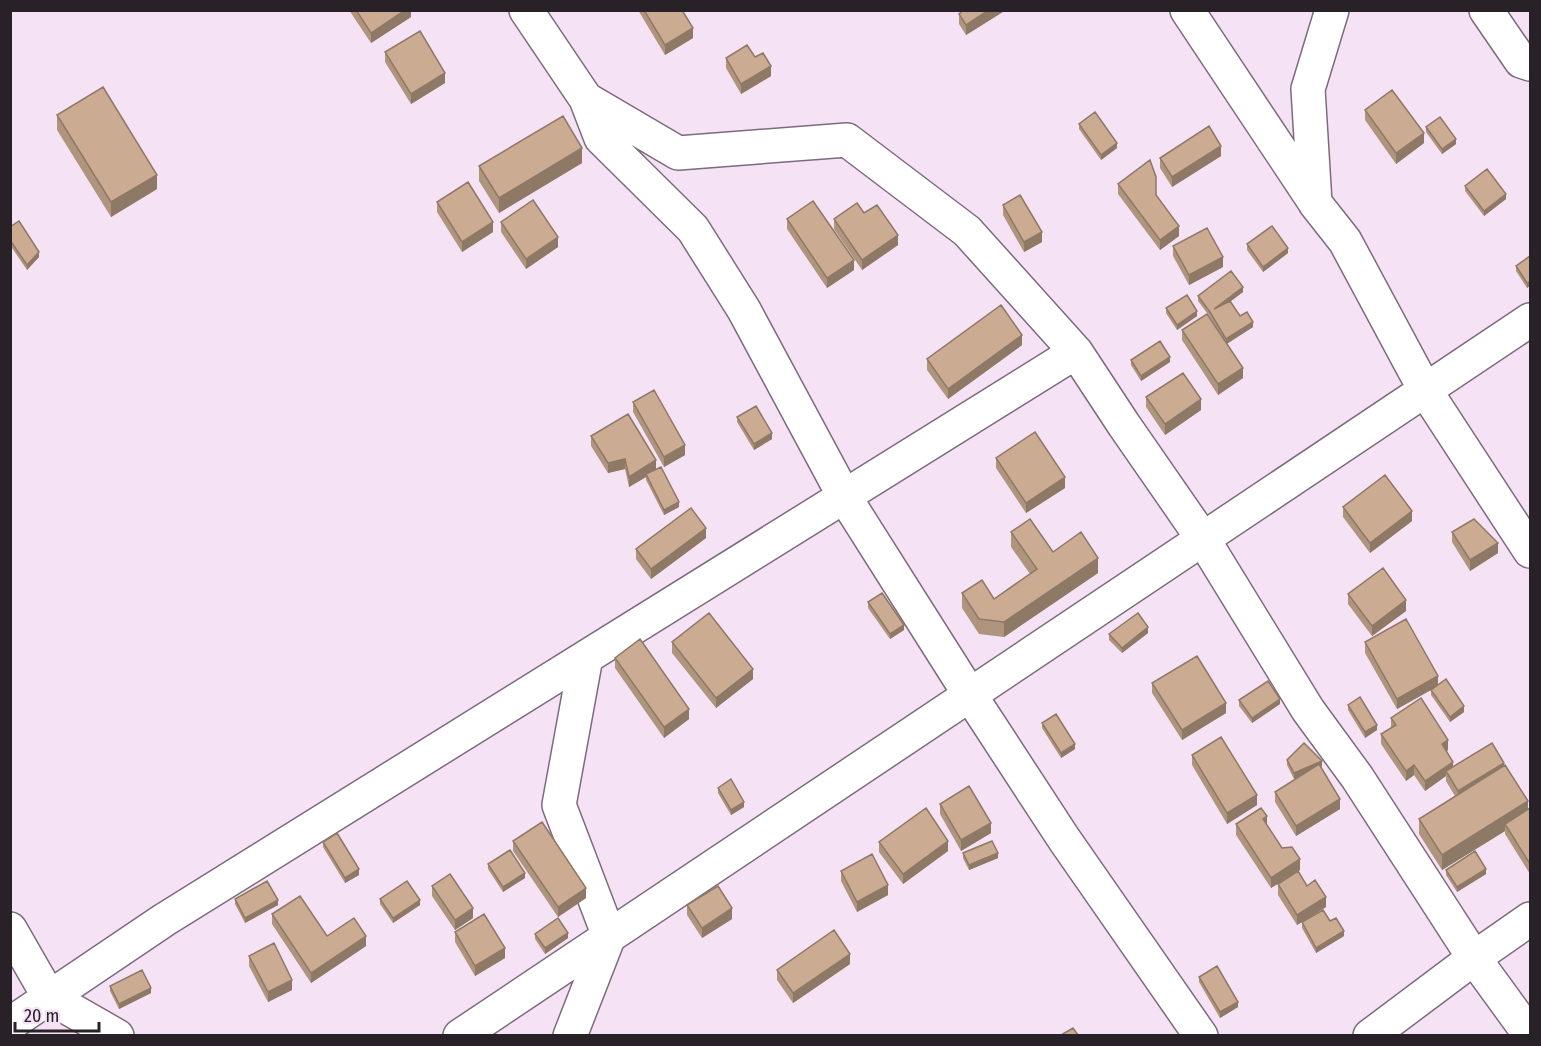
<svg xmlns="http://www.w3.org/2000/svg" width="1541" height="1046" font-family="'Fira Sans Condensed',sans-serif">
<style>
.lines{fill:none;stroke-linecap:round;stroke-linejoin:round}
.minor-casing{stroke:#7c6b7c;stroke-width:36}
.minor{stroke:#fff;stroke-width:33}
.wall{fill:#af947e}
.shaded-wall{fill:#8e7866}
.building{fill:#cbac92;stroke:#8e7866;stroke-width:1.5}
</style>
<rect width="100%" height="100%" fill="#f6e2f5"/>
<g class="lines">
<g class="minor-casing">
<path id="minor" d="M526 10 586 99 601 138 693 229 744 310 844 496 970 695 1064 839 1201 1036
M1187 10 1314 201
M1332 10 1308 89 1315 203 1345 241 1425 390 1530 551
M1486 10 1521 61 1530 64
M586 99 678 153 847 140 967 231 1076 352 1124 425 1203 539 1308 710 1357 777 1474 958 1530 1035
M10 929 49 997 117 1036
M10 1024 164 920 1076 352
M460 1036 1530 320
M570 1036 609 936 559 805 586 657
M1370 1036 1474 958 1530 919"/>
</g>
<use href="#minor" class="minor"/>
</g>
<path class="wall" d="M349 10H411V17L371 43Z
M638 10H682L693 38 665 55Z
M1006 10 966 35 959 24V14Z
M385 52 445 83 411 104 385 62Z
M755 57 771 76 741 94 726 68V58Z
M1365 110 1424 143 1396 164 1365 120Z
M57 115 157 189 111 217 57 130Z
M1079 124 1117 148 1101 160 1079 129Z
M1426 127 1456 144 1442 154 1426 132Z
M1221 156 1172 187 1160 168V158Z
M582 163 499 213 479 181V166Z
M1118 184 1179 236 1160 250 1118 194Z
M1465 186 1506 199 1484 216 1465 191Z
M437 202 493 232 462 252 437 212Z
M1003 205 1042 242 1024 252 1003 215Z
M787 219 854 270 827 288 787 229Z
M834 219 898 245 862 270 834 229Z
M501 222 558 247 526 269 501 232Z
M10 227 39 257 27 270 10 245Z
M1247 244 1288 253 1263 272 1247 250Z
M1173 246 1223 267 1189 285 1173 256Z
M1530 256 1527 288 1516 271V266Z
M1243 292 1230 301 1240 316 1253 327 1227 344 1243 378 1218 395 1182 340V330L1222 337 1210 317 1198 301V296Z
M1166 308 1197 316 1177 330 1166 313Z
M1022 345 948 399 927 370V359Z
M1131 360 1170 362 1141 381 1131 365Z
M1146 397 1201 410 1165 435 1146 407Z
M633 402 685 455 664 467 633 412Z
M737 417 772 439 754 450 737 422Z
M591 436 656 469 679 507 664 515 646 480V477L629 487 625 469 608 473 591 446Z
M996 458 1065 488 1026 513 996 468Z
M1343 507 1412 521 1370 553 1343 517Z
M1011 532 1098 573 1004 637 979 634 962 608V593L994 599 1030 574 1011 547Z
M1452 532 1498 553 1470 571 1452 542Z
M706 538 651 579 636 559V549Z
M1348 594 1406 611 1372 636 1348 604Z
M868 602 904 630 890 639 868 608Z
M1148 633 1122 653 1109 640V634Z
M672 642 753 679 716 708 672 653Z
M1365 642 1438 685 1464 712 1450 722 1431 695V690L1397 709 1365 653Z
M615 658 689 719 664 738 615 668Z
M1152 683 1226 713 1182 740 1152 693Z
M1239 700 1280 704 1252 723 1239 706Z
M1348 705 1377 730 1365 738 1348 710Z
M1391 718 1448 750 1446 751 1453 767 1504 765 1528 809 1530 808V874L1505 834V831L1442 870 1419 834V819L1455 796 1446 781V776L1425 791 1414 775 1406 781 1381 744V734L1391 728Z
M1042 723 1075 749 1061 758 1042 728Z
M1192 755 1257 805 1227 824 1192 765Z
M1287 760 1322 766 1320 767 1340 809 1296 836 1275 802V792L1303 774 1294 779 1287 765Z
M718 788 744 807 731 815 718 793Z
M940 804 991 833 961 851 940 814Z
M1236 824 1267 825 1282 848 1300 870 1271 888 1236 835Z
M513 841 586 898 558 917 513 851Z
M323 842 359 875 345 883 323 847Z
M879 842 948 851 903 884 879 852Z
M963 853 998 858 969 870 963 858Z
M488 864 525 878 503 892 488 869Z
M1446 870 1486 874 1457 892 1446 875Z
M841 871 888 895 857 912 841 881Z
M1278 884 1307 886 1326 907 1297 925 1278 895Z
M432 886 473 918 455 930 432 896Z
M235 899 278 905 245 923 235 904Z
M380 899 420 905 393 923 380 904Z
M687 905 732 919 702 938 687 915Z
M272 914 327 936 366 946 311 983 272 924Z
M1330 921 1344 936 1316 953 1302 928V922Z
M455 932 505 958 475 976 455 942Z
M535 934 568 938 545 954 535 939Z
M249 956 292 990 268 1002 249 966Z
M850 964 793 1003 777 980V970Z
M1199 977 1238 1007 1220 1018 1199 982Z
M110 986 151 993 119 1009 110 991Z"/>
<path class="shaded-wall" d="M405 10H411V17L371 43V33Z
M989 10H1006L966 35V25Z
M693 28V38L665 55V45Z
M771 66V76L741 94V84Z
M445 73V83L411 104V94Z
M1424 133V143L1396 164V153Z
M1456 139V144L1442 154V149Z
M1117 143V148L1101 160V155Z
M1221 146V156L1172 187V177Z
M582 148V163L499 213V198Z
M157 175V189L111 217V202Z
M1506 194V199L1484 216V211Z
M493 222V232L462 252V242Z
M1179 226V236L1160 250V240Z
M1042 232V242L1024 252V242Z
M898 235V245L862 270V260Z
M558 237V247L526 269V259Z
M1288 248V253L1263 272V267Z
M39 252V257L27 270V265Z
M1223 257V267L1189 285V275Z
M854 260V270L827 288V278Z
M1530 281V286L1527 288V283Z
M1243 287V292L1214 314V309Z
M1197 311V316L1177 330V325Z
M1253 322V327L1226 344V339Z
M1022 335V345L948 399V389Z
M1170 357V362L1141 381V376Z
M1243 368V378L1218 395V384Z
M1201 399V410L1165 435V424Z
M772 433V439L754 450V444Z
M685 445V455L664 467V457Z
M625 459V469L608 473V463Z
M656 460V471L646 474V477L629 487V477Z
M1065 477V488L1026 513V503Z
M679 502V507L664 515V510Z
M1412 511V521L1370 553V543Z
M706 528V538L651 579V569Z
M1498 543V553L1470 571V560Z
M1098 558V573L1004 637V622Z
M1406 600V611L1372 636V626Z
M904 625V630L890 639V634Z
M1148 627V633L1122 653V648Z
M753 669V679L716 708V698Z
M1438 676V686L1397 709V699Z
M1280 699V704L1252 723V718Z
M1226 703V713L1182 740V730Z
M1464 706V712L1450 722V717Z
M689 709V719L664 738V727Z
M1377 725V730L1365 738V732Z
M1448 740V750L1442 755V744Z
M1075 744V749L1061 758V753Z
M1322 761V766L1294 779V773Z
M1453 762V772L1446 771V776L1425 791V781Z
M1504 763V773L1458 802V791Z
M1414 765V775L1406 781V771Z
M1257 795V805L1227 824V813Z
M1340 799V809L1296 836V826Z
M1528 801V816L1505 824V831L1442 870V855Z
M744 802V807L731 815V810Z
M1267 816V826L1263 819Z
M991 823V833L961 851V840Z
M948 841V851L903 884V874Z
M998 853V858L969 870V865Z
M1300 859V870L1271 888V878Z
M359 869V875L345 883V878Z
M1486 869V874L1457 892V887Z
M525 873V878L503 892V887Z
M888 885V895L857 912V902Z
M586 888V898L558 917V907Z
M1326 897V907L1297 925V915Z
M278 900V905L245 923V918Z
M420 900V905L393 923V918Z
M473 908V918L455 930V920Z
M732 908V919L702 938V928Z
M1344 931V936L1316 953V948Z
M568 933V938L545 954V948Z
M366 936V946L311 983V973Z
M505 948V958L475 976V966Z
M850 954V964L793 1003V993Z
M292 980V990L268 1002V992Z
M151 988V993L119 1009V1004Z
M1238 1002V1007L1220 1018V1012Z"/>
<path class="building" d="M356 10H405L371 33Z
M644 10H682L693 28 665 45Z
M964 10H989L966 25 959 14Z
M420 31 445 73 411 94 385 52Z
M747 45 755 57 763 53 771 66 741 84 726 58Z
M103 87 157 175 111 202 57 115Z
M1392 90 1424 133 1396 153 1365 110Z
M1095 112 1117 143 1101 155 1079 124Z
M563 116 582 148 499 198 479 166Z
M1440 117 1456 139 1442 149 1426 127Z
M1209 126 1221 146 1172 177 1160 158Z
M1150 160 1156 177V195L1179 226 1160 240 1118 184Z
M1487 169 1506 194 1484 211 1465 186Z
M468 182 493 222 462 242 437 202Z
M1020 195 1042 232 1024 242 1003 205Z
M533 200 558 237 526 259 501 222Z
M813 201 854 260 827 278 787 219Z
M857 203 864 213 877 205 898 235 862 260 834 219Z
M19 221 39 252 27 265 10 240V227Z
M1272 226 1288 248 1263 267 1247 244Z
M1207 228 1223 257 1189 275 1173 246Z
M1530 256V281L1527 283 1516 266Z
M1231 271 1243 287 1214 309 1230 301 1240 316 1247 312 1253 322 1226 339 1210 312 1198 296Z
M1187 295 1197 311 1177 325 1166 308Z
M1001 305 1022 335 948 389 927 359Z
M1207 314 1243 368 1218 384 1182 330Z
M1160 341 1170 357 1141 376 1131 360Z
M1183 373 1201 399 1165 424 1146 397Z
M654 390 685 445 664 457 633 402Z
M756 406 772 433 754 444 737 417Z
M628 414 656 460 629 477 625 459 608 463 591 436Z
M1035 432 1065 477 1026 503 996 458Z
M661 467 679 502 664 510 646 474Z
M1385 475 1412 511 1370 543 1343 507Z
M691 508 706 528 651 569 636 549Z
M1030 519 1053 552 1081 532 1098 558 1004 622 979 619 962 593 982 580 994 599 1037 569 1011 532Z
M1474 519 1498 543 1470 560 1452 532Z
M1383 568 1406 600 1372 626 1348 594Z
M882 593 904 625 890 634 868 602Z
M709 613 753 669 716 698 672 642Z
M1138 613 1148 627 1122 648 1109 634Z
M1406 619 1438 676 1397 699 1365 642Z
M640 639 689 709 664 727 615 658Z
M1197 656 1226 703 1182 730 1152 683Z
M1446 679 1464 706 1450 717 1431 690Z
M1268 681 1280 699 1252 718 1239 700Z
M1360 697 1377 725 1365 732 1348 705Z
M1421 698 1448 740 1442 744 1453 762 1425 781 1414 765 1406 771 1381 734 1396 725 1391 718Z
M1056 714 1075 744 1061 753 1042 723Z
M1221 737 1257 795 1227 813 1192 755Z
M1304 743 1322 761 1294 773 1287 760Z
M1492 743 1504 763 1458 791 1446 771Z
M1319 764 1340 799 1296 826 1275 792Z
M1505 765 1528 801 1442 855 1419 819Z
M731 779 744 802 731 810 718 788Z
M969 786 991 823 961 840 940 804Z
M926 808 948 841 903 874 879 842Z
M1261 808 1267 816 1263 819 1282 848 1292 847 1300 859 1271 878 1236 824Z
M1530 808V864L1505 824Z
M542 822 586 888 558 907 513 841Z
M337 833 359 869 345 878 323 842Z
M992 841 998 853 969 865 963 853Z
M510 850 525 873 503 887 488 864Z
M1475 851 1486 869 1457 887 1446 870Z
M872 854 888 885 857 902 841 871Z
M1298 871 1307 886 1315 880 1326 897 1297 915 1278 884Z
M450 874 473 908 455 920 432 886Z
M267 881 278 900 245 918 235 899Z
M407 881 420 900 393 918 380 899Z
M718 886 732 908 702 928 687 905Z
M300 896 327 936 354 918 366 936 311 973 272 914Z
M1323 910 1330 921 1336 918 1344 931 1316 948 1302 922Z
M484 914 505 948 475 966 455 932Z
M558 918 568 933 545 948 535 934Z
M834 930 850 954 793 993 777 970Z
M274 943 292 980 268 992 249 956Z
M1217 966 1238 1002 1220 1012 1199 977Z
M142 970 151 988 119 1004 110 986Z
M1073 1028 1078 1035H1061Z"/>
<rect width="1541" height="1046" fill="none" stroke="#282128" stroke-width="24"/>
<path d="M15 1022v9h84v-9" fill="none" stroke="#282128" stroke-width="3"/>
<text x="24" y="1022" font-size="18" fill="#282128" stroke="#f6e2f5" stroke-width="4.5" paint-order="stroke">20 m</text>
</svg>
